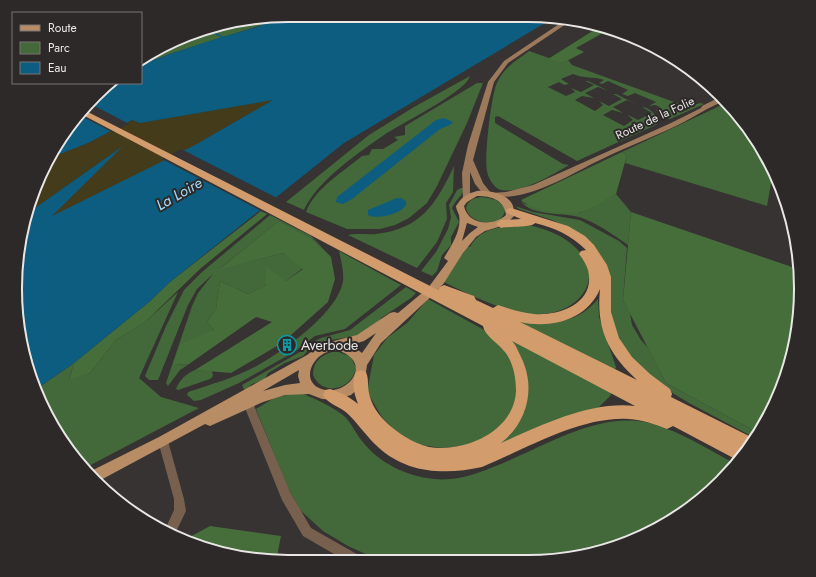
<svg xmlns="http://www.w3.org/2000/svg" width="816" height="577" font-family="Jost,sans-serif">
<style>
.green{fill:#43683a}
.forest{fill:#466e3b}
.sand{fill:#443b1b}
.water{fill:#0c5d7f}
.pier{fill:#363332}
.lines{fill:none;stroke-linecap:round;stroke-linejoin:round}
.stream{stroke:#0c5d7f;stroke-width:1.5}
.street{fill:#77614e;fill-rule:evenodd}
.secondary{fill:#9c795b;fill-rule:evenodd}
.primary{fill:#b88c64;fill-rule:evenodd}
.highway{fill:#d29c6d;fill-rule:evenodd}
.labels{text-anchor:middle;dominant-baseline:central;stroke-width:4;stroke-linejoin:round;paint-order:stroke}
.far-street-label{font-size:12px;fill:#e9e7e6;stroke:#2c2928}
.poi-label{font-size:14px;fill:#e9e7e6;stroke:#2c2928;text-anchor:start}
.water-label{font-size:15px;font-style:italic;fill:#a2d9f9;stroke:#2c2928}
.rim{fill:none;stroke:#e9e7e6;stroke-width:2}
</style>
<rect width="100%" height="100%" fill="#363332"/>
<path class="green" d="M280 16 265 24 173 53 141 65V59L217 24Z
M529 51 563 63 568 60 572 65 688 107 700 103 704 104 670 119C663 118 661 114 656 110L660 107 655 105 649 106 656 102 635 93 628 96 622 94 628 90 608 81 602 84 599 83 604 80C593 76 584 79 573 74L561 79 569 84 564 85 559 82 548 87 566 96 575 92 571 88 581 92 594 85 585 81H588L609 91 598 87 585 93 594 98 582 96 575 100 595 111 603 105 599 101 609 106 622 99 613 94H616L638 105 627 100 613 107 623 113 612 110 603 115 624 126 633 120 628 115 638 120 652 113 642 107C647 107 652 111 655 115L652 116 653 121 658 124 577 161 498 116 495 117V123L563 164 569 165C552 175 521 194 501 190 494 188 488 178 487 171 484 159 491 95 497 83 503 68 516 61 529 51Z
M470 76C466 92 402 123 384 135 358 153 317 181 304 210L286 202 369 135 414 107Z
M477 83H483L467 123 437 186 427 203 409 218 395 225 380 229H347L306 212C315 188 343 172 362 156L369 155 372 149H383L398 140 394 137 405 135V126Z
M726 103 733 108 764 152 773 172 767 206 625 163 627 155 622 152Z
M454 166 453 192 446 203 447 219 437 242 417 268 348 235C357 233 367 235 376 234 421 229 436 204 454 166Z
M461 188H464C463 196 455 200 452 208L459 222 451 237V245L442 255 437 271 432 276 421 271 436 252 448 229 451 217 449 205 457 190Z
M616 194 631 212 628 245C614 235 598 224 582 218 567 212 528 217 521 200L525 204 580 213Z
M481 197C492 198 501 200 505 210 503 229 469 225 466 208 468 200 474 198 481 197Z
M515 206 533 212 580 220 619 241 627 248 623 300 630 313 632 325 641 340 648 348 666 383 758 433 755 438 689 403 653 381 631 359 617 339 608 316V276L569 228 552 220 519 209Z
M270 215 311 236 331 257 311 238 279 221 219 269 283 253 303 268 286 281 266 285 248 294 220 281 216 309 207 322 214 330 174 365 189 364 180 370 168 386 166 383 192 306 198 293 213 274 197 289 188 305 158 380H149L145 376 166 326 184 290 202 272Z
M528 225C546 229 563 235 576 248 607 278 578 313 542 314 511 316 472 296 444 282L467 247H470C482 225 506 227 528 225Z
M339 251 401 285 345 329 315 336 294 352 239 383 201 400 194 401 187 395 188 392C212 384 238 377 260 364 286 349 338 312 343 281 344 271 341 261 339 251Z
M406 287 416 293 411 298 381 318 379 321 356 336 331 340 311 347 303 356 285 363 268 373 264 380 252 384 245 391 242 385 300 352 309 344 321 338 350 330Z
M178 292 139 378 161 397 199 408 83 469 35 390 74 363 69 379 90 373 116 340 145 322Z
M428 299 495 336 517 369 516 405 507 421 494 433 473 445 443 448 420 445 400 436 382 417 367 392 374 355 387 338 407 323Z
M598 299 599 317 616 367 615 370 519 323 520 320C552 322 575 326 598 299Z
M509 338 610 391 611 395 598 408 494 447C541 404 527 393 509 338Z
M332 352H339L351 357 356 368C352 390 322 397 313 375 313 362 320 356 332 352Z
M195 370 212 371 213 376 210 379 178 390 176 389C180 379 186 374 195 370Z
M299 392C313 398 332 406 344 416 351 422 356 434 362 441 379 463 406 476 434 479 460 482 487 470 510 460 552 442 598 414 645 422 675 428 709 450 736 464L708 494 648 534 563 560 381 561 348 546 323 531 300 510 287 486 256 409 274 398Z"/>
<path class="forest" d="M599 27 608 30 576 48 584 52 563 63 548 59Z
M622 152 627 155 616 194C605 200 594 207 582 212 570 217 531 210 521 200Z
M261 211 267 214 200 269 145 322 116 340 90 373 69 380 74 363 149 302 170 282Z
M631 212 792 267 800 307 792 360 773 410 758 433 666 383 623 300Z
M279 221 311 238 331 257 335 279 328 302 282 343 231 373 195 370 272 322 256 317 189 364 173 365 180 344 214 330 207 322 216 309 220 281 248 294 266 285V266L286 281 303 269 283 253 218 270Z
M210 526 281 536 276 561 218 553 184 540Z"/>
<path class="sand" d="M275 99 195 145 51 217 120 148 28 213 43 168 50 158 88 143 132 120 140 123Z"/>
<path class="water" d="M288 15 550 20 344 143 170 282 149 302 74 363 35 390 17 324 20 235 28 213 123 146 52 216 195 145 273 100 140 123 132 120 88 143 50 158 83 108 112 83H141V65C179 50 218 38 257 27 268 23 277 17 288 15Z
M444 118 453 122 450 125 440 129 352 199 343 204 336 202 337 197 436 120Z
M397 198H401L406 201V205C400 214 378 220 368 215V210Z"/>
<path class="pier" d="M89 103 129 124 112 132 79 115Z
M181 149 279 199 263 212 162 159Z"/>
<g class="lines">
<path class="stream" d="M209 31 225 38"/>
<path class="street" d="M248 399 251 400 253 403 290 492 311 528 362 557 364 561H346L303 536 282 500 243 403 245 400Z
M163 436 167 438 168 441 184 499 186 511 174 536 164 532 174 510V499L158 441 159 438Z"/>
<path class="secondary" d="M565 20H572L508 63 494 82 473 160 483 183 491 193 506 192 533 185 671 123 701 108 702 106 720 97 724 101C709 107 694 117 678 125 653 137 626 147 600 160 565 177 523 205 484 195L475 184 470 172V198L466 201 463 200 462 173 468 145 488 82 504 61Z"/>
<path class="primary" d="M477 191C488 190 509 194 513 206 514 209 514 213 514 216L505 225 485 231 476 237 463 253 444 283 435 293 381 343 367 365 365 379 359 388 351 395 335 400 322 399 309 394 285 395 263 402 210 426 205 424 97 482 87 473 159 437 307 355 322 344 357 335 390 313 394 312 398 313 428 288 448 261 444 258C451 246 462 230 459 215 458 212 456 209 456 206 462 197 466 194 477 191ZM477 196C492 196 504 200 506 215 493 227 468 225 464 206L467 202ZM467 223 478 227 470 233 462 241ZM376 333 362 353 351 345 364 341ZM337 350C378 363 343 402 317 387 305 379 310 364 320 356 325 352 331 351 337 350ZM299 370 298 376 300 383 285 385 263 391Z"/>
<path class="highway" d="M82 109 438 290 440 287 444 285 474 296 476 300 493 308 498 305C510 309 521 313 534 314 560 316 596 303 588 270 586 264 583 259 579 254L581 251 586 250C571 235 555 228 535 223 532 228 509 226 501 228L496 224 501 220 521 219 507 213 506 211 507 209 511 208 568 226 585 236 594 245 607 265 611 277V312L619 338 632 357 650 374 670 389 672 394 671 397 755 439 739 461 673 426 667 429C655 424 642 420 629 419 580 416 526 449 482 467 446 475 407 474 378 447 367 437 359 425 349 415 342 407 327 404 323 395L325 390 330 389C340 392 350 397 358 404 354 394 351 382 356 372L361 370 366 372C368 377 368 381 368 386 369 400 375 411 385 421 397 433 413 443 429 447 464 453 514 432 516 391 516 377 513 361 504 351 498 343 484 335 483 326L79 113ZM600 289C596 329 608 353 637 380L520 322C551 329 587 320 600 289ZM512 341 635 406C590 401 542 425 501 443 528 422 536 387 521 357 518 351 516 345 512 341Z"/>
</g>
<defs>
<g id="building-ring" transform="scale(1)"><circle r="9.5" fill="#2c2928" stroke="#0f9aa8" stroke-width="1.5"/><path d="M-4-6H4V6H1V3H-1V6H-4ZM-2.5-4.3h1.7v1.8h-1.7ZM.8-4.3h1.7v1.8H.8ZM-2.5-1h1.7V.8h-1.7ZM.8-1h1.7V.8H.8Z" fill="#0f9aa8"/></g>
</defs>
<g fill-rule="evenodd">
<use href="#building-ring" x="287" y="345"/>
</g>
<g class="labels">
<g class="far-street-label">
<text transform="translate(655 118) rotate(-25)">Route de la Folie</text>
</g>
<g class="poi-label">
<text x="301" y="345">Averbode</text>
</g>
<g class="water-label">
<text transform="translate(179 194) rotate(-30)">La Loire</text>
</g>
</g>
<path d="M0 0H816V577H0ZM288 22H528A266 266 0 0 1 794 288V289A266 266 0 0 1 528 555H288A266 266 0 0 1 22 289V288A266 266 0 0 1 288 22Z" fill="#2c2928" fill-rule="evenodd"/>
<path class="rim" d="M288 22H528A266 266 0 0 1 794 288V289A266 266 0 0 1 528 555H288A266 266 0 0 1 22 289V288A266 266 0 0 1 288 22Z"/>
<rect x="12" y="12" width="130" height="72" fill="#2c2928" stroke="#787574"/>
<rect x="20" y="25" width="20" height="6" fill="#b88c64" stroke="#787574"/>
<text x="48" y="32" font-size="12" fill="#e9e7e6">Route</text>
<rect x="20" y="42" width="20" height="12" fill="#43683a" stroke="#787574"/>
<text x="48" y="52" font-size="12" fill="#e9e7e6">Parc</text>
<rect x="20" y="62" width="20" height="12" fill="#0c5d7f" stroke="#787574"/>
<text x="48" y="72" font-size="12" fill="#e9e7e6">Eau</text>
</svg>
